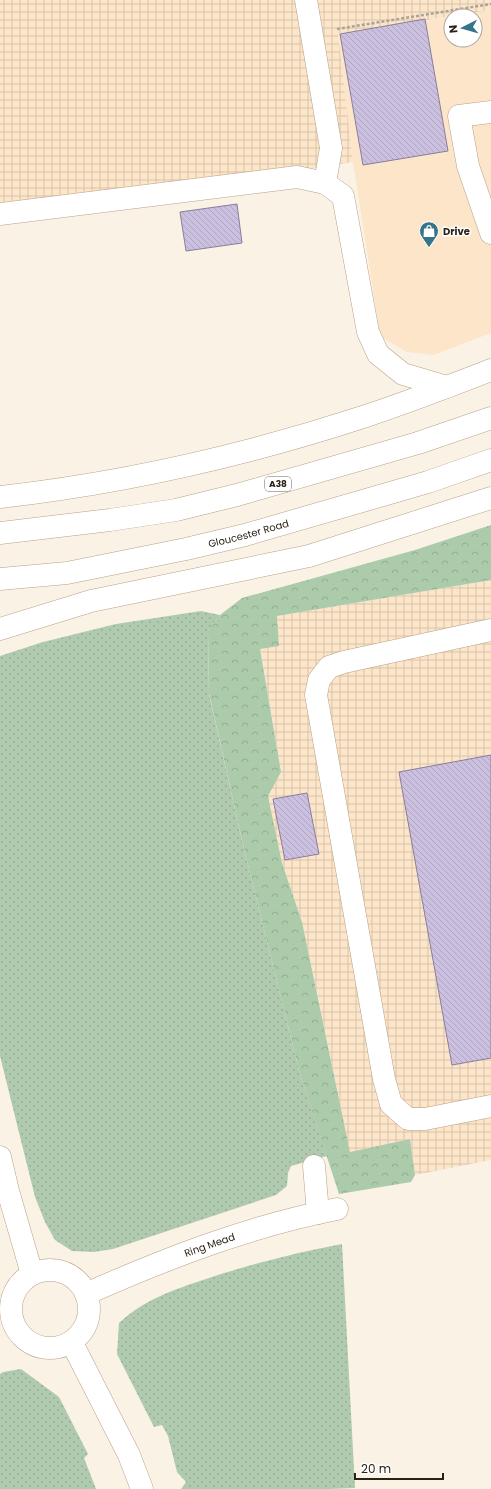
<svg xmlns="http://www.w3.org/2000/svg" width="491" height="1489" font-family="Poppins,sans-serif">
<style>
.built{fill:#fce5c9}
.industrial{fill:url(#industrial-grid)}
.grass{fill:url(#grass-dots)}
.forest{fill:url(#forest-crowns)}
.building{fill:url(#building-back-hatch);stroke:#897e9b}
.lines{fill:none;stroke-linecap:round;stroke-linejoin:round}
.minor-casing{stroke:#b8a187;stroke-width:23}
.major-casing{stroke:#b8a187;stroke-width:23}
.path{stroke:#aca398;stroke-width:2.5;stroke-dasharray:3 2;stroke-linecap:butt}
.minor{stroke:#fff;stroke-width:22}
.major{stroke:#fff;stroke-width:22}
.labels{text-anchor:middle;dominant-baseline:central;stroke-width:3;stroke-linejoin:round;paint-order:stroke}
.shield{fill:#fff;stroke:#6a645d;stroke-width:1}
.shield-label{font-size:9px;font-weight:bold;fill:#2a2117}
.poi-label{font-size:10px;font-weight:bold;fill:#2a2117;stroke:#fff;text-anchor:start}
.street-label{font-size:10px;fill:#2a2117;stroke:#fff}
</style>
<defs>
<pattern id="industrial-grid" width="8" height="8" patternUnits="userSpaceOnUse"><rect width="8" height="8" fill="#fce5c9"/><path d="M0 4h8M4 0v8" fill="none" stroke="#d8c4ac"/></pattern>
<pattern id="grass-dots" width="8" height="8" patternUnits="userSpaceOnUse"><rect width="8" height="8" fill="#b0cab0"/><path d="M2 2h.1M6 6h.1" fill="none" stroke="#98ad97" stroke-width="1.8" stroke-linecap="round"/></pattern>
<pattern id="forest-crowns" width="20" height="18" patternUnits="userSpaceOnUse"><rect width="20" height="18" fill="#abcbab"/><path d="M2 6a3 3 0 1 1 6 0M12 15a3 3 0 1 1 6 0" fill="none" stroke="#93ae92"/></pattern>
<pattern id="building-back-hatch" width="6" height="6" patternUnits="userSpaceOnUse"><rect width="6" height="6" fill="#ccc0e0"/><path d="M-1 5l2 2M0 0l6 6M5-1l2 2" fill="none" stroke="#afa5bf"/></pattern>
</defs>
<rect width="100%" height="100%" fill="#fbf2e6"/>
<path class="built" d="M491 10V333L433 355 407 352 386 340 380 335 353 162 338 34 451 17V40H475V16H455Z"/>
<path class="industrial" d="M0 0H491V10L338 34 353 162 0 220Z
M491 580V1160L415 1175 410 1139 350 1152 302 922 282 863 268 796 281 772 260 648 279 646 277 616Z"/>
<path class="grass" d="M201 611 220 615 208 631 209 694 244 849 300 1074 327 1156 291 1166 288 1173 287 1186 276 1195 113 1249 94 1252 72 1251 55 1240 45 1222 35 1197 0 1056V656L43 642 116 624Z
M342 1244 355 1488 329 1489H181L186 1482 177 1472 168 1436 162 1425 154 1427 117 1354 119 1323C145 1299 173 1290 206 1279 251 1264 295 1253 342 1244Z
M21 1369 59 1397 88 1454 84 1458 96 1489H0V1374L3 1372Z"/>
<path class="forest" d="M491 525V580L277 616 279 646 260 649 281 772 268 796 282 863 302 922 350 1152 410 1139 415 1175 411 1182 339 1194 300 1074 244 849 209 693 208 631 220 615 242 598 415 550Z"/>
<path class="building" d="M425 19 448 151 363 165 340 34Z
M237 204 242 243 186 251 180 212Z
M491 755V1058L452 1065 399 772Z
M307 793 319 854 285 860 273 799Z"/>
<g class="lines">
<g class="minor-casing">
<g id="minor">
<path d="M306 0 331 148 325 183"/>
<path d="M491 112 459 116 468 166 491 233"/>
<path d="M0 214 297 177 325 183 343 196 368 332 378 354 403 374 447 387"/>
<path d="M491 630 344 662 329 667 319 680 316 695 384 1079 391 1104 408 1119H425L491 1106"/>
<path d="M0 1157 8 1191 32 1274"/>
<path d="M314 1166 318 1213"/>
<circle cx="50" cy="1309" r="39"/>
<path id="s1" d="M86 1294C167 1258 250 1226 337 1209"/>
<path d="M72 1343 129 1455 142 1489"/>
</g>
</g>
<g class="major-casing">
<g id="major">
<path d="M0 497C124 483 247 455 366 416 408 402 450 386 491 370"/>
<path d="M0 533 110 520 176 510 237 495 418 443 491 418"/>
<path id="s2" d="M0 579 67 573 186 549 245 535 428 482 491 460"/>
<path d="M0 629 91 601 309 556 491 498"/>
</g>
</g>
<path class="path" d="M337 29 491 4"/>
<use href="#minor" class="minor"/>
<use href="#major" class="major"/>
</g>
<defs>
<g id="shop-pin" transform="scale(1)"><path d="M0 17L-7.5 6A9.5 9.5 0 1 1 7.5 6Z" fill="#357489" stroke="#fff"/><path d="M-5-2.5h2.3a2.7 3.5 0 0 1 5.4 0H5L5.5 6h-11ZM-1.5-2.5h3a1.5 2.3 0 0 0-3 0Z" fill="#fff"/></g>
</defs>
<g fill-rule="evenodd">
<use href="#shop-pin" x="429" y="231"/>
</g>
<g class="labels">
<rect class="shield" x="265" y="477" width="26" height="14" rx="3"/>
<g class="shield-label">
<text x="278" y="484">A38</text>
</g>
<g class="poi-label">
<text x="443" y="231">Drive</text>
</g>
<g class="street-label">
<text stroke="none"><textPath href="#s2" startOffset="253">Gloucester Road</textPath></text>
<text stroke="none"><textPath href="#s1" startOffset="133">Ring Mead</textPath></text>
</g>
</g>
<g transform="translate(463 28) rotate(264)"><circle r="19" fill="#ffffff" stroke="#aaa6a2"/>
<path d="M0-3L7 15L0 10L-7 15Z" fill="#357489"/>
<text y="-6" font-size="11" font-weight="bold" text-anchor="middle" fill="#2a2117">N</text>
</g>
<path d="M355 1473v6h88v-6" fill="none" stroke="#2a2117" stroke-width="2"/>
<text x="361" y="1473" font-size="12" fill="#2a2117" stroke="#ffffff" stroke-width="3" paint-order="stroke">20 m</text>
</svg>
